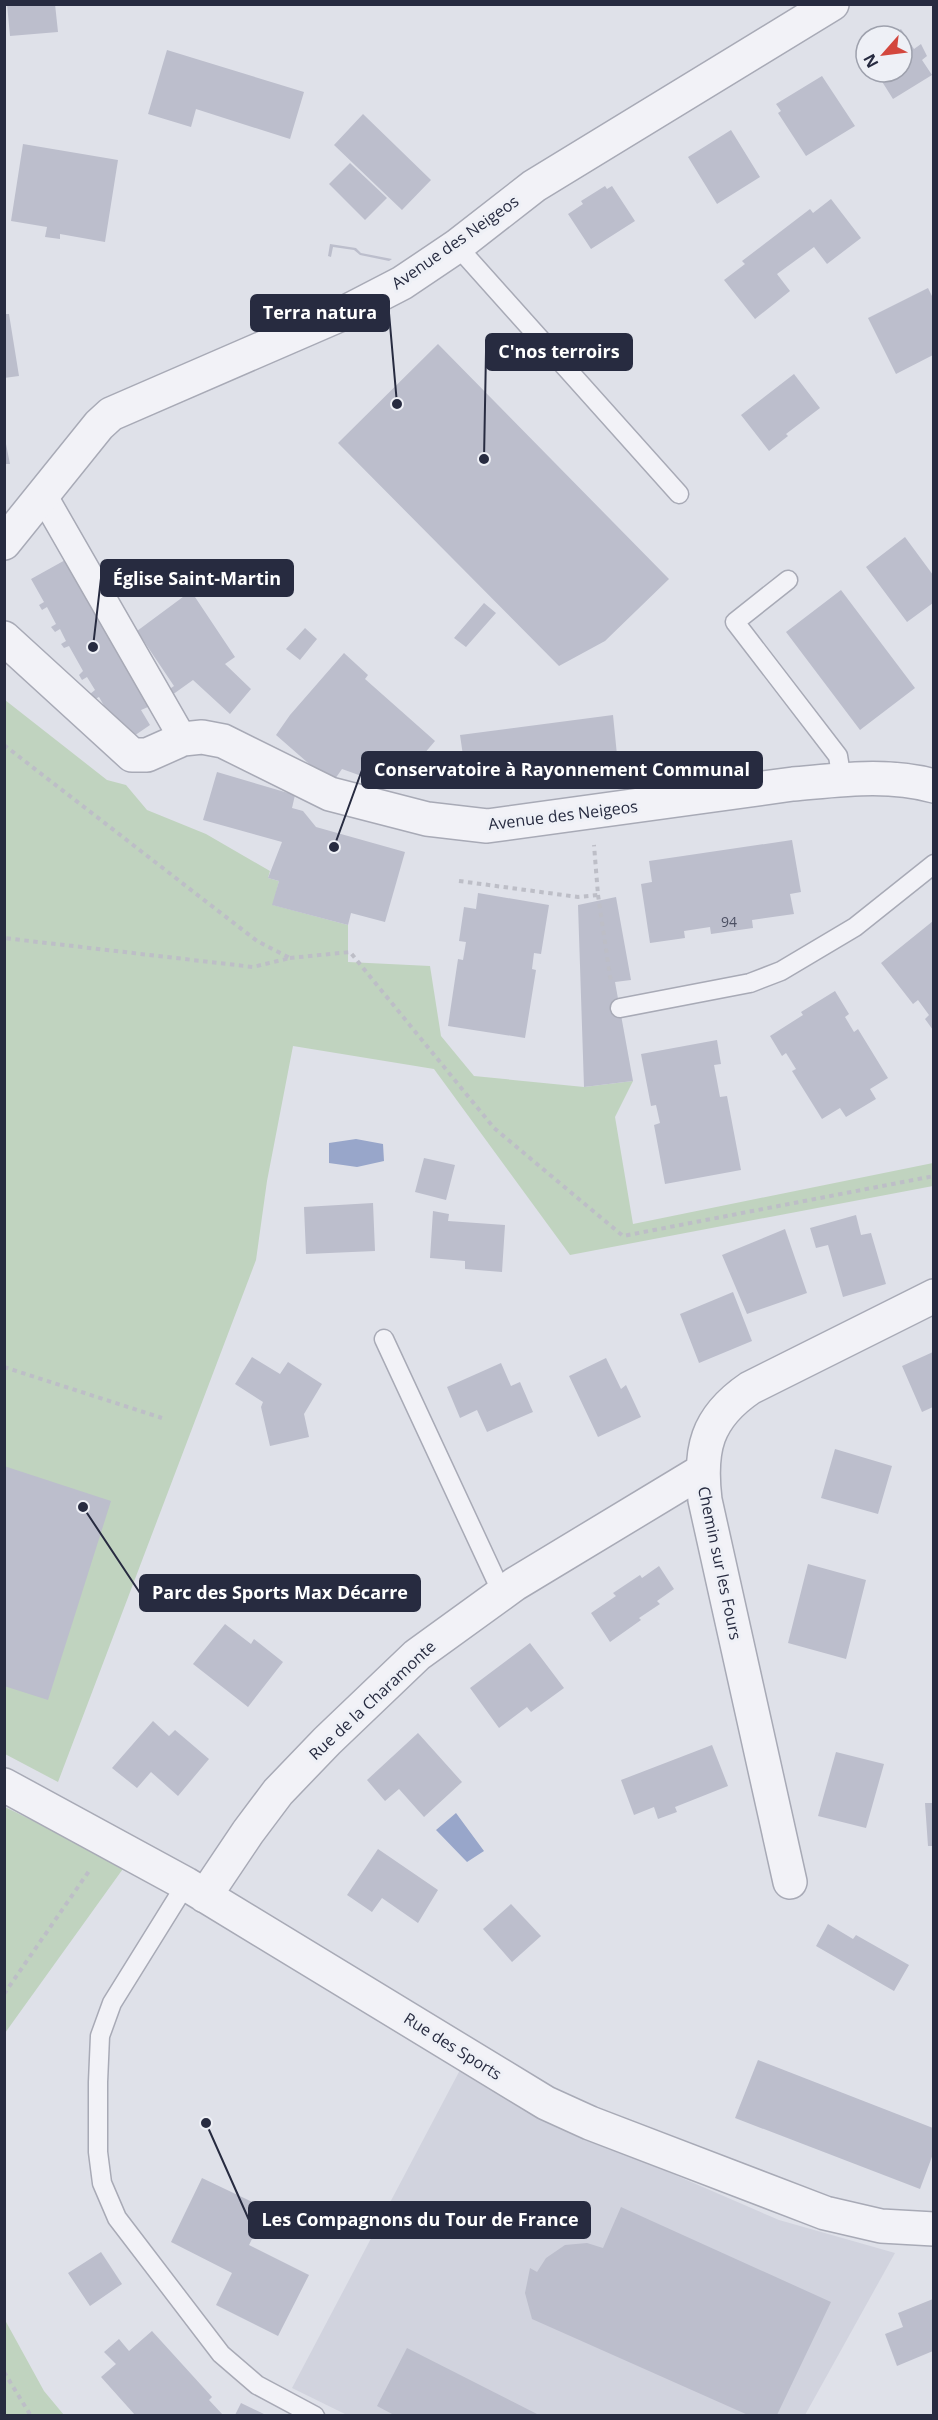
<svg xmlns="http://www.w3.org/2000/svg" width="938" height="2420" font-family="'Open Sans',sans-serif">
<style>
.built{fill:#d1d3de}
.green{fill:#c0d3bf}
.water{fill:#98a6ca}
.building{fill:#bcbecc}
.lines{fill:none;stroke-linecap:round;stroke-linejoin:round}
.service-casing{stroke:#a8aab6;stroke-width:21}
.pedestrian-casing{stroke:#a8aab6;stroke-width:30}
.minor-casing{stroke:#a8aab6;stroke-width:36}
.path{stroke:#bdbec7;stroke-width:4;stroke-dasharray:4.5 4.5;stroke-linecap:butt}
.service{stroke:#f2f2f7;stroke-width:18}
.pedestrian{stroke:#f2f2f7;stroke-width:27}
.minor{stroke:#f2f2f7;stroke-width:33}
.labels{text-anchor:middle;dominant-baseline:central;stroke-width:6;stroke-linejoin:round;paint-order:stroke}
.number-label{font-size:14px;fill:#4c5063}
.street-label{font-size:16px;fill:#272b40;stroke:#eef0f6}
.leader{fill:none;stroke:#272b40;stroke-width:2}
.callout-dot{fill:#272b40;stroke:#eef0f6;stroke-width:2}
.callout{fill:#272b40;stroke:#272b40;stroke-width:2}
.callout-label{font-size:18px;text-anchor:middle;font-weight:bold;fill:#fff}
</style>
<rect width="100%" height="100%" fill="#dfe1e9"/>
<path class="built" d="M460 2070 525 2110 779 2220 895 2253 805 2415H347L292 2388Z"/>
<path class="green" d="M5 700 107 780 126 785 147 810 206 834 270 871 268 878 279 881 273 905 348 925V962L430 966 441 1036 474 1076 584 1087 633 1081 615 1117 633 1224 933 1163V1186L570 1255 434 1069 293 1046 267 1181 256 1260 58 1782 5 1754Z
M5 1807 125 1866 5 2033Z
M5 2320 44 2391 64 2415H5Z"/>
<path class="water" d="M356 1139 383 1144 384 1161 357 1167 329 1163V1143Z
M456 1813 484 1851 467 1862 436 1830Z"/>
<path class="building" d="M7 4H55L58 32 10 36Z
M901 29 914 49 921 44 927 56 922 60 932 75 893 99 876 72H902V36H890Z
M167 50 304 92 290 139 196 109 191 127 148 114Z
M822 76 855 126 806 156 778 113 781 111 776 104Z
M363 114 431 180 402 210 334 145Z
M731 130 760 177 717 204 688 157Z
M23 144 118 160 105 242 60 234V239L45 237 47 227 11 221Z
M350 163 387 198 365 220 329 184Z
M605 186 607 189 612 186 635 221 591 249 568 214 583 204 581 201Z
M831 199 861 238 827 264 814 247 777 274 790 291 755 319 724 280 745 264 742 261 810 209 813 213Z
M330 244 356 248 361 253 392 259 389 261 360 255 354 250 333 247 331 257 328 256Z
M928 288 933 298V355L896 374 868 318Z
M4 314H9L19 376 4 378Z
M438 344 669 579 605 641 559 666 338 443Z
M794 374 820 408 786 434 788 436 769 451 741 415Z
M4 434 10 464H4Z
M905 537 933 575V603L907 622 866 567Z
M67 559 155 704 141 710 150 725 131 738 121 721 115 725 99 697 93 700 90 694 95 690 87 677 82 680 79 675 83 671 69 646 64 648 61 644 66 641 60 629 55 632 51 627 56 624 47 607 42 610 39 605 44 602 31 579Z
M841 590 915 688 860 730 786 632Z
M191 591 235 657 225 664 251 689 230 714 193 680 172 695 168 690 174 686 137 631Z
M484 603 496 613 466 647 454 638Z
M305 628 317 639 300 660 286 649Z
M344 653 368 675 365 679 435 741 395 788 342 769 335 779 315 769 276 735 290 715Z
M613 715 618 765 507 780 506 770 466 776 460 735Z
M217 772 295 795 292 808 303 811 316 827 405 852 385 922 351 913 348 925 272 905 279 881 268 878 282 842 203 820Z
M792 840 801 892 790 894 794 914 752 920 753 928 711 934 710 927 684 931 685 938 650 943 641 884 652 882 649 861Z
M478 893 549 905 541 954 534 953 532 969 536 970 525 1038 448 1026 458 959 463 960 466 942 459 941 464 907 476 909Z
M616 897 631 980 615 982 633 1081 584 1087 578 905Z
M933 921V1030L925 1019 929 1015 918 1000 913 1004 881 963Z
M835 991 849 1014 845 1017 854 1032 858 1029 888 1078 870 1089 876 1099 846 1117 840 1108 822 1119 792 1071 796 1069 786 1053 782 1056 770 1036 803 1015 801 1012Z
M717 1040 721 1064 714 1065 720 1097 727 1096 741 1170 665 1184 654 1125 660 1123 656 1105 651 1106 641 1054Z
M424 1158 455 1165 446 1200 415 1192Z
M373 1203 375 1251 306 1254 304 1207Z
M433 1211 449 1214 448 1221 505 1225 502 1272 465 1269V1261L430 1258Z
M856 1215 861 1235 871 1233 886 1284 843 1297 828 1245 816 1248 810 1228Z
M785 1229 807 1293 747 1314 722 1255Z
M733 1292 752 1341 699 1363 680 1314Z
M933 1352V1407L922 1412 902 1366Z
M252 1357 280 1374 288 1362 322 1384 304 1414 309 1437 270 1446 261 1407 263 1402 235 1384Z
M606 1358 621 1389 626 1385 641 1417 598 1437 569 1376Z
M501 1363 511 1386 520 1382 533 1412 487 1432 477 1410 460 1418 447 1387Z
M835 1449 892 1466 878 1514 821 1498Z
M4 1466 111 1501 48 1700 4 1686Z
M808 1564 866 1580 846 1659 788 1643Z
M659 1566 674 1589 657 1601 660 1604 639 1618 641 1620 610 1642 591 1613 616 1596 613 1593 640 1575 642 1578Z
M225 1624 251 1644 254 1639 283 1662 248 1707 193 1664Z
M530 1643 564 1688 531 1712 527 1707 499 1728 470 1688Z
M153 1721 169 1736 175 1730 209 1759 178 1796 151 1772 137 1788 112 1768Z
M418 1733 462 1782 424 1817 399 1789 385 1801 367 1780Z
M712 1745 728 1786 675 1807 677 1812 658 1819 654 1807 634 1815 621 1780Z
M836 1752 884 1764 866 1828 818 1816Z
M925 1803H933V1846H928Z
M378 1849 438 1890 418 1923 382 1898 372 1912 347 1895Z
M511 1904 541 1936 512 1962 483 1929Z
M828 1924 853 1939 856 1935 909 1965 894 1991 816 1946Z
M758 2060 933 2128V2154L920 2189 735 2118Z
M202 2178 267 2209 249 2245 309 2275 278 2336 216 2305 232 2273 171 2242Z
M621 2207 831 2302 777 2415H748L532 2319 525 2293 530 2268 537 2272 546 2258 565 2245 587 2243 603 2248Z
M101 2252 122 2284 90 2306 68 2273Z
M933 2299V2351L897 2366 885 2334 903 2327 898 2313Z
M152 2331 212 2397 209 2400 223 2415H135L101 2377 116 2364 104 2352 119 2339 129 2351Z
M407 2348 539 2415H394L377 2406Z
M241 2403 266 2415H235Z"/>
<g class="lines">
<g class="service-casing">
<path id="service" d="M457 246 679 494
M788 580 735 622 838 756 842 780
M620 1008 750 983 781 971 855 927 934 864
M384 1339 502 1593
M186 1884 112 2003 100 2036 98 2082V2152L102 2183 117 2218 221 2354 257 2385 315 2416"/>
</g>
<g class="pedestrian-casing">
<path id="pedestrian" d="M43 495 183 739"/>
</g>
<g class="minor-casing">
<path id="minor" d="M4 543 99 425 111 414 346 312 402 283 457 246 534 186 832 4
M4 638 132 755H147L183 739 202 737 223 741 330 794 427 819 487 826 793 784C840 780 887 773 934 786
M4 1785 186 1884 546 2103 590 2123 825 2213 881 2226 934 2229
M790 1882 705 1500C699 1450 706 1418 750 1388L934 1296
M205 1896 248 1832 278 1792 327 1741 417 1655 515 1584 702 1471"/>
</g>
<path class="path" d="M4 745 257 941 290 958 253 967 4 938
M459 881 578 897 598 895 594 845
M598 895 611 983
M290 958 350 952 494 1128 623 1236 934 1176
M4 1367 162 1418
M4 1994 89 1871
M4 2372 31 2416"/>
<use href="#service" class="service"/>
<use href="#pedestrian" class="pedestrian"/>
<use href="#minor" class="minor"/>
</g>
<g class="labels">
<g class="number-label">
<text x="729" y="921">94</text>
</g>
<g class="street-label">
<text transform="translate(455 242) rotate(-35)">Avenue des Neigeos</text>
<text transform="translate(563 815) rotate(-7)">Avenue des Neigeos</text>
<text transform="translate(720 1563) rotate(78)">Chemin sur les Fours</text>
<text transform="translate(372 1700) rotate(-43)">Rue de la Charamonte</text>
<text transform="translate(453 2046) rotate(32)">Rue des Sports</text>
</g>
</g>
<path class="leader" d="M397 404L389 313M484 459L486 352M93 647L101 578M334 847L362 770M83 1507L140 1593M206 2123L249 2220"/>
<g class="callout-dot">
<circle cx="397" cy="404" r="6"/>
<circle cx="484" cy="459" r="6"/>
<circle cx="93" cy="647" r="6"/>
<circle cx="334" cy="847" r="6"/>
<circle cx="83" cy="1507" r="6"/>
<circle cx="206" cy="2123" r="6"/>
</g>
<g class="callout">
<rect x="251" y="295" width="138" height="36" rx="6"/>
<rect x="486" y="334" width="146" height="36" rx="6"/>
<rect x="101" y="560" width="192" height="36" rx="6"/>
<rect x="362" y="752" width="400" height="36" rx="6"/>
<rect x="140" y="1575" width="280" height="36" rx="6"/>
<rect x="249" y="2202" width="341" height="36" rx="6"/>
</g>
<g class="callout-label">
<text x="320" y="319">Terra natura</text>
<text x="559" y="358">C'nos terroirs</text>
<text x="197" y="585">Église Saint-Martin</text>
<text x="562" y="776">Conservatoire à Rayonnement Communal</text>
<text x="280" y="1599">Parc des Sports Max Décarre</text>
<text x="420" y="2226">Les Compagnons du Tour de France</text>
</g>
<rect width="938" height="2420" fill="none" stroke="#272b40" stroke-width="12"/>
<g transform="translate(884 54) rotate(242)"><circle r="28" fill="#eef0f6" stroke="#9ea1ad" stroke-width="1.5"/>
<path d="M0-4.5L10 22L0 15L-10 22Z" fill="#d3473e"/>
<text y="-9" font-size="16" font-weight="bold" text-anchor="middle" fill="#272b40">N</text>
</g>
</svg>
